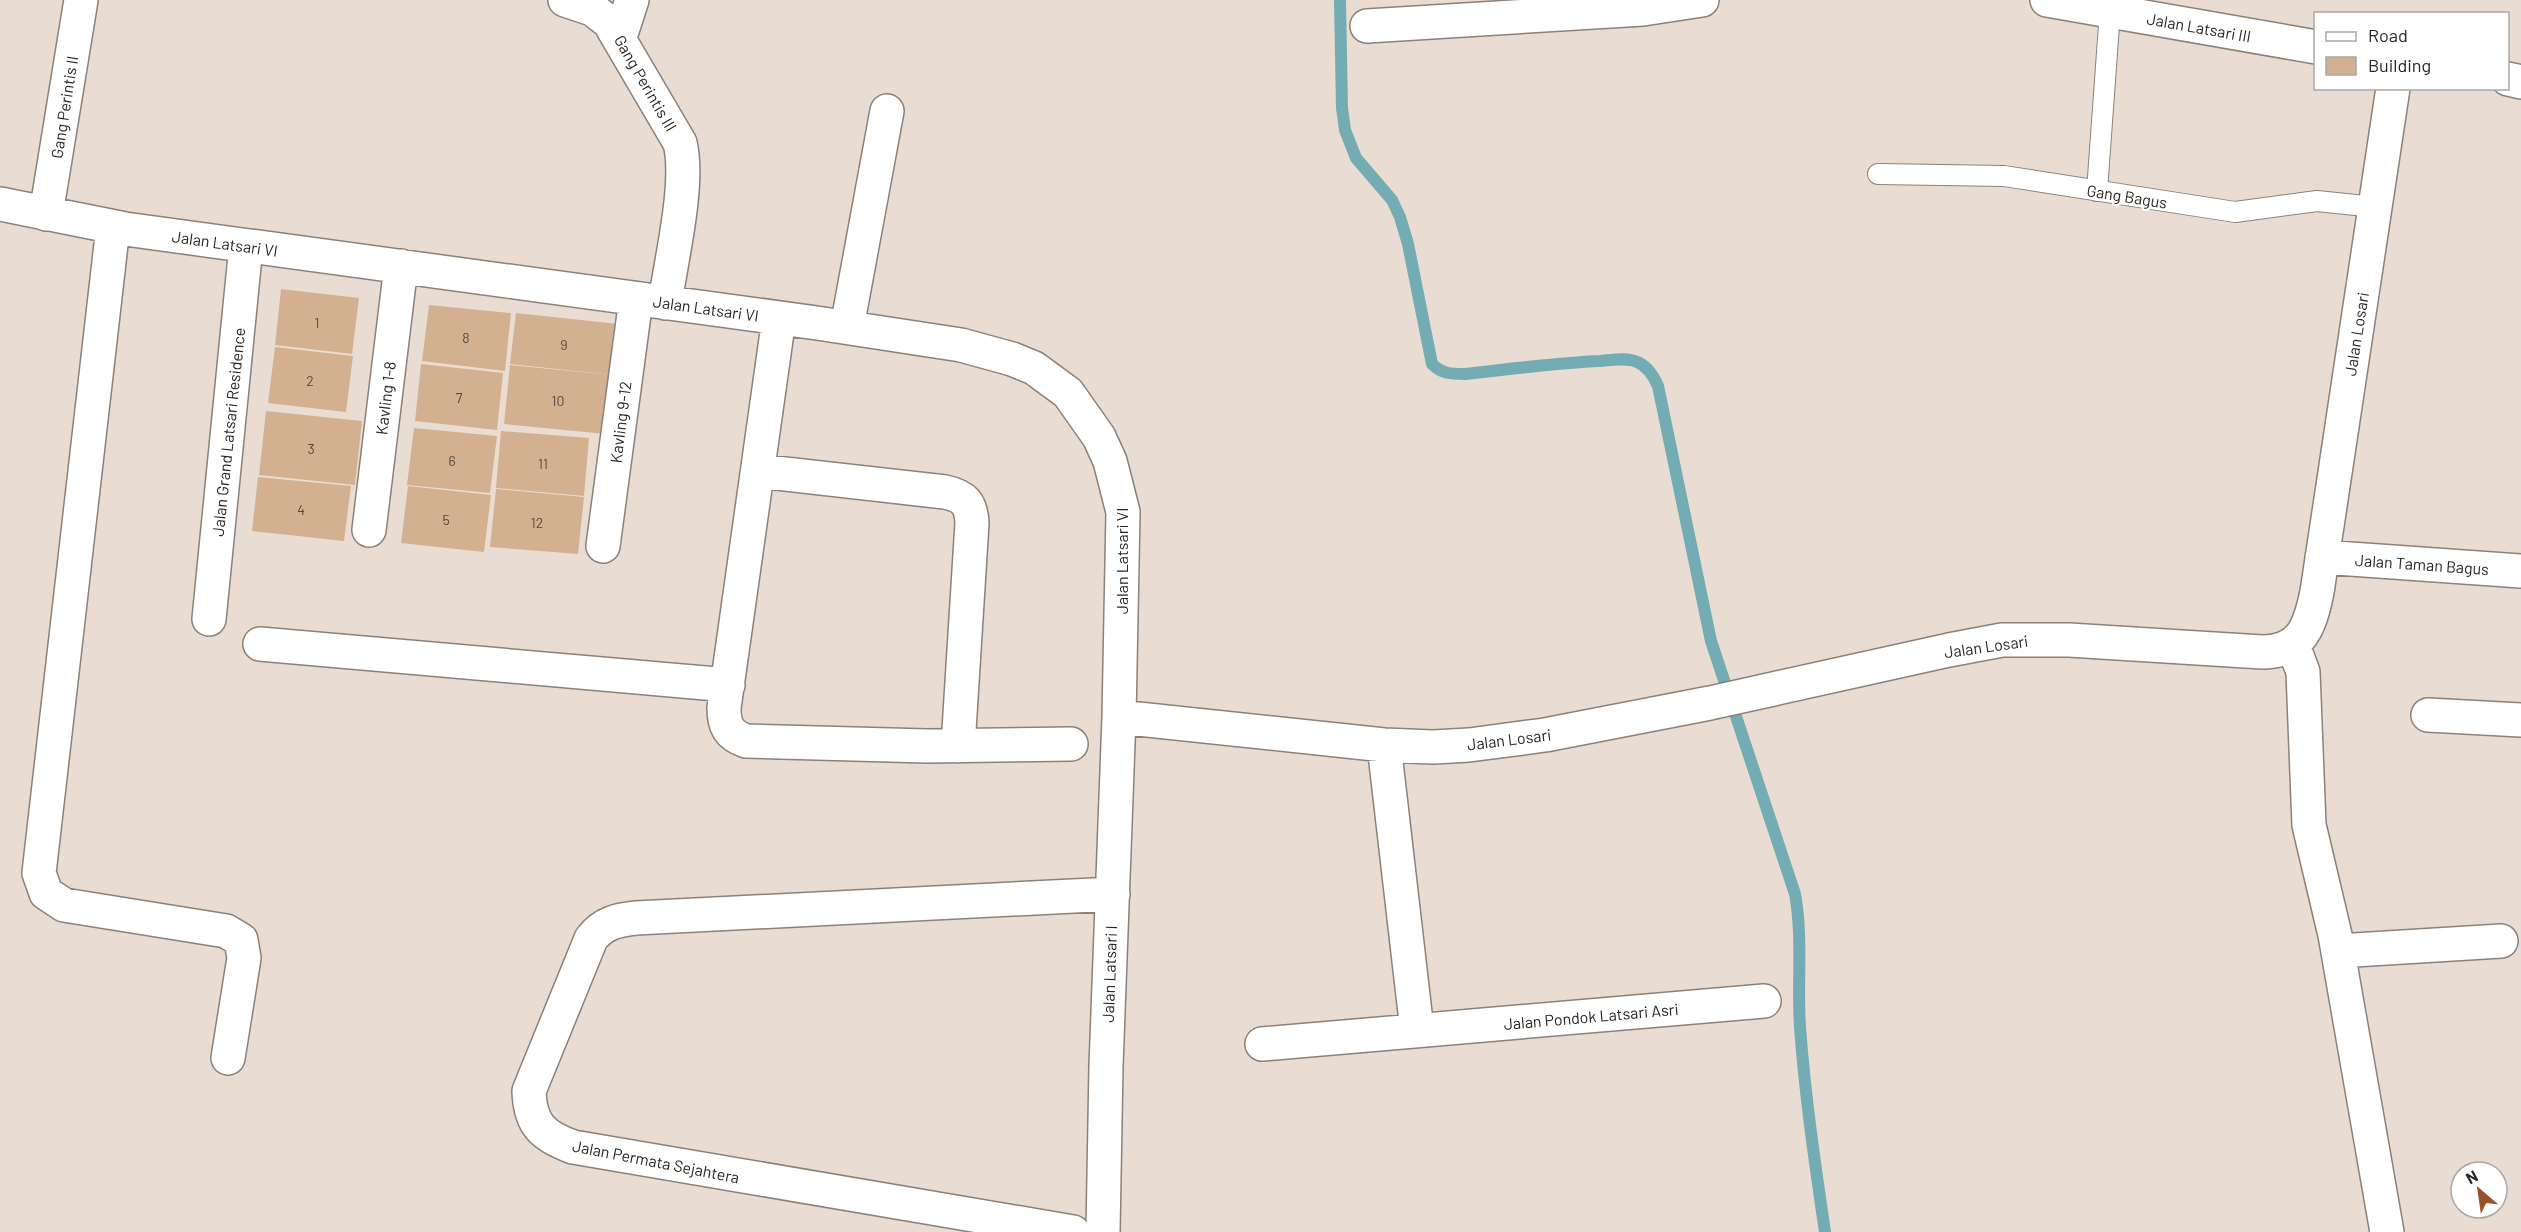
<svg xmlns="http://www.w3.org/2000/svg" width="2521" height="1232" font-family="Barlow,sans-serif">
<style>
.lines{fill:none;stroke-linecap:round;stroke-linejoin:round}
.stream{stroke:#73acb3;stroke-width:12}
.building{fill:#d3b190}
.lane-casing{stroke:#8b8178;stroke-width:22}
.street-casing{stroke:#8b8178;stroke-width:36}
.lane{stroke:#fff;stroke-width:20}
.street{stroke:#fff;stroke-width:33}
.labels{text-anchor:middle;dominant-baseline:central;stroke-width:4.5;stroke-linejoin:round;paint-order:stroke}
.number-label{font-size:14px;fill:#54483d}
.street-label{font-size:16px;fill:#292521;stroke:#fff}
</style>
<rect width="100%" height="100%" fill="#e9ddd3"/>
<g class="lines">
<path class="stream" d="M1340 0 1342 108 1345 130 1356 158 1392 200 1400 217 1408 244 1432 364C1442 374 1451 374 1465 374 1510 369 1555 363 1600 361 1612 360 1627 357 1637 362 1648 366 1654 377 1658 386L1711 641 1795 894C1803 938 1797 983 1800 1027 1805 1096 1815 1164 1825 1232"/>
</g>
<path class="building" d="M281 289 359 298 352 354 275 345Z
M429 305 511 313 505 371 422 361Z
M516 313 618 324 613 375 510 364Z
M275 347 353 356 346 412 268 403Z
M421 364 503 373 497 430 415 421Z
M510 365 612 375 606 434 504 424Z
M266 411 362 421 355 485 259 475Z
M414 428 497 436 490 493 407 485Z
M501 431 589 438 584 496 496 488Z
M258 477 351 486 344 541 252 531Z
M408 486 491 495 484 552 401 543Z
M496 489 584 497 578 554 490 547Z"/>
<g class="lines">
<g class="lane-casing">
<path id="lane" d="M1878 174 2004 176 2235 212 2317 201 2375 207
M2097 191 2110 11"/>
</g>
<g class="street-casing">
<path id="street" d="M565 0 592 9 609 22 680 143C690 183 671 260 665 303
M2047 0 2316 47
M1367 26 1643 9 1702 0
M620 37 632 0
M2508 79 2521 82
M0 204 125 229 817 323 961 345 1012 359 1034 368 1068 393 1099 437 1110 461 1123 512 1119 717 1106 1066 1103 1232
M46 214 81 0
M113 227 39 873 46 893 64 905 226 931 241 940 244 958 228 1058
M779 318 724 708C724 726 729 735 746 741L927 746 1071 744
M847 327 887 111
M758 471 945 492C964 496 971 503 972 523L958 746
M369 530 401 266
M603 546 636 299
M2322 557 2521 571
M209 619 246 246
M260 644 728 685
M2293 645 2303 672 2309 825 2335 935 2387 1232
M2428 715 2521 720
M1119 717 1384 745 1433 747 1469 745 1545 735 1710 703 1949 650 2002 640H2069L2262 652C2302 652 2310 626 2317 592L2393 88
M1384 745 1417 1030
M2338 951 2501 941
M1262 1044 1764 1001
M1073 1232 573 1147C543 1136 530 1125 529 1091L591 939C603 923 617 920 636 918L1113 894"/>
</g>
<use href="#lane" class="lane"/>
<use href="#street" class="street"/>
</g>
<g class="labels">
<g class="number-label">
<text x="317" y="322">1</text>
<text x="466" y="337">8</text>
<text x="564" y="344">9</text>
<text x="310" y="380">2</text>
<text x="459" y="397">7</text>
<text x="558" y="400">10</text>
<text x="311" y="448">3</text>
<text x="452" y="460">6</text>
<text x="543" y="463">11</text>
<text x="301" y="509">4</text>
<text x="446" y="519">5</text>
<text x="537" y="522">12</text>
</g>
<g class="street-label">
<text transform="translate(2199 27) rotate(10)">Jalan Latsari III</text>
<text transform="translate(646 83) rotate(60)">Gang Perintis III</text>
<text transform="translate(64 107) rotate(-81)">Gang Perintis II</text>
<text transform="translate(2127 196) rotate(9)">Gang Bagus</text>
<text transform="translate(225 243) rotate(8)">Jalan Latsari VI</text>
<text transform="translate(706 308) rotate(8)">Jalan Latsari VI</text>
<text transform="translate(2356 334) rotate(-81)">Jalan Losari</text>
<text transform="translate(385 398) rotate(-83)">Kavling 1-8</text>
<text transform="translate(620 422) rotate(-83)">Kavling 9-12</text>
<text transform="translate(228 432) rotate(-84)">Jalan Grand Latsari Residence</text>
<text transform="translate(1121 561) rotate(-90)">Jalan Latsari VI</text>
<text transform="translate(2422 564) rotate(4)">Jalan Taman Bagus</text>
<text transform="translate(1986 646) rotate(-8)">Jalan Losari</text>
<text transform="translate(1509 739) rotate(-7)">Jalan Losari</text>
<text transform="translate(1109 974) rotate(-88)">Jalan Latsari I</text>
<text transform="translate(1591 1016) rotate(-5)">Jalan Pondok Latsari Asri</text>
<text transform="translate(656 1161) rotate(11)">Jalan Permata Sejahtera</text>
</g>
</g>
<rect x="2314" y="12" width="195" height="78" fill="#ffffff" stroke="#a9a8a6" stroke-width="1.5"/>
<rect x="2326" y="32" width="30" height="9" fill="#ffffff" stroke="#a9a8a6" stroke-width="1.5"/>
<text x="2368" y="42" font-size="18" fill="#292521">Road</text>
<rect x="2326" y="57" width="30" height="18" fill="#d3b190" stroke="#a9a8a6" stroke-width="1.5"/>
<text x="2368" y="72" font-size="18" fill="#292521">Building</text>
<g transform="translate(2479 1190) rotate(331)"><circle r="28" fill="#ffffff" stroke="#a9a8a6" stroke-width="1.5"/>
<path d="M0-4.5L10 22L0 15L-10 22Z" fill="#98512a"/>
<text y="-9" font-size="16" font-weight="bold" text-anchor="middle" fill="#292521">N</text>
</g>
</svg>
